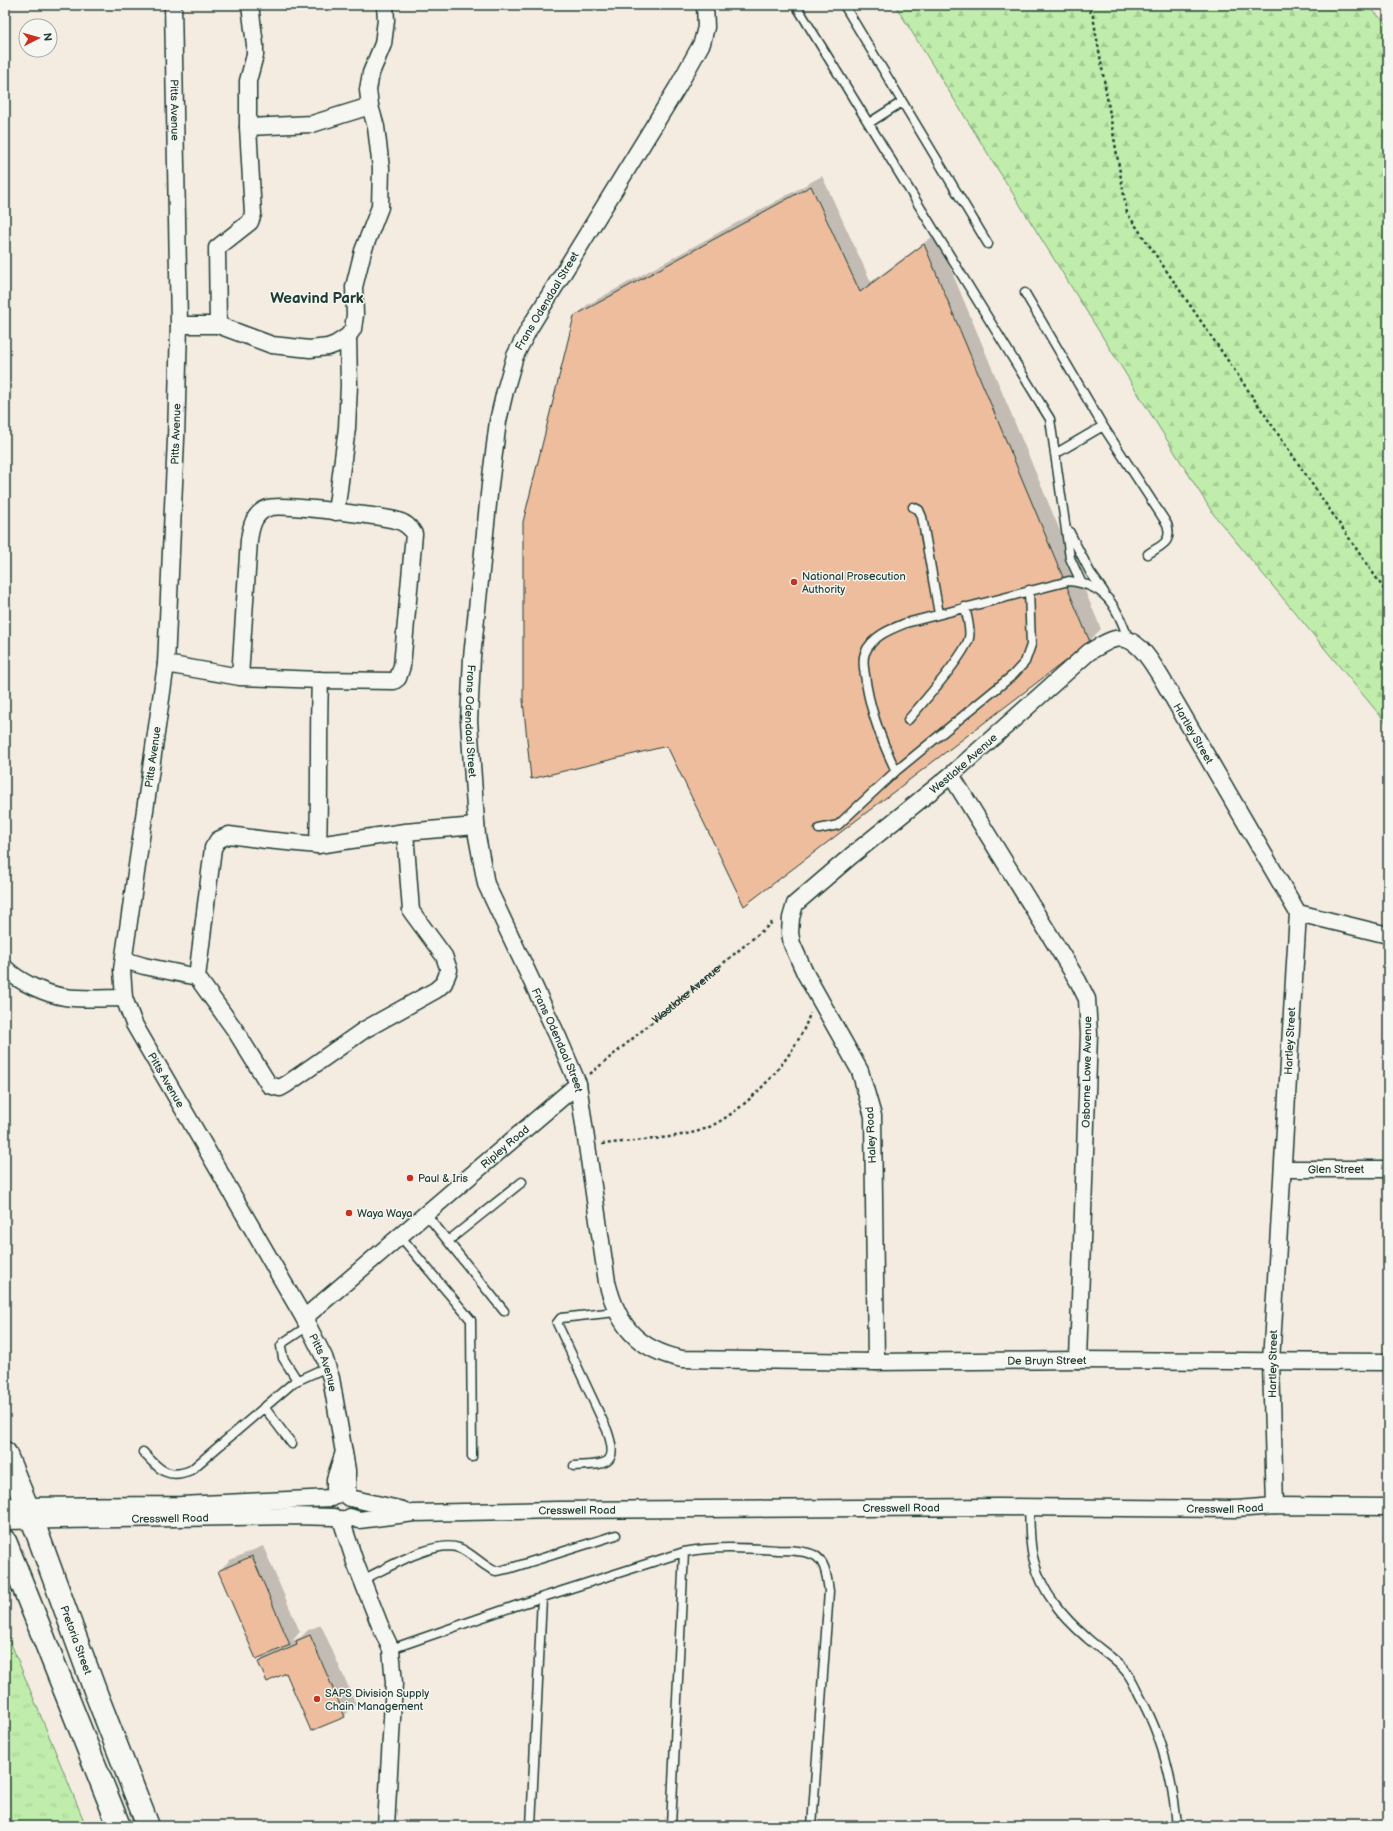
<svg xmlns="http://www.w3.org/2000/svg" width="1393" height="1831" font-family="'Balsamiq Sans',sans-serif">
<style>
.grass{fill:url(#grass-tufts);stroke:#709570}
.forest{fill:url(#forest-firs);stroke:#709570}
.shadow{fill:#0003}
.building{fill:#eebd9e;stroke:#1f3d34}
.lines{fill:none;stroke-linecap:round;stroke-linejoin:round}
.lane-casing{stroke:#1f3d34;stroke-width:11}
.street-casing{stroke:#1f3d34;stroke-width:19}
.secondary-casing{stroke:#1f3d34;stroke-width:25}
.path{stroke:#1f3d34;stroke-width:2.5;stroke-dasharray:3 3;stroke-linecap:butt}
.lane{stroke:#f6f6f2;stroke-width:8}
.street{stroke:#f6f6f2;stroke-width:16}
.secondary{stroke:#f6f6f2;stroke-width:22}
.poi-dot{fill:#c8321e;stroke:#f6f6f2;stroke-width:1.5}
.labels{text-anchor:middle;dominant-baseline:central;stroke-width:3;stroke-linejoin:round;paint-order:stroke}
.street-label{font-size:11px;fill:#1f3d34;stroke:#f6f6f2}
.poi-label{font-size:11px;fill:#1f3d34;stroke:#f6f6f2;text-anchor:start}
.district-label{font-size:15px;font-weight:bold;fill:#1f3d34;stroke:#f6f6f2}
</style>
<defs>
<pattern id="grass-tufts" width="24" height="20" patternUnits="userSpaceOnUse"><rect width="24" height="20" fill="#c0edab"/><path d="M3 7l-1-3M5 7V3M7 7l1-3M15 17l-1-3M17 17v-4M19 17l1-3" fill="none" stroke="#a5cc94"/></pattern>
<pattern id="forest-firs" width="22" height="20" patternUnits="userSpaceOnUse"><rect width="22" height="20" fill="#c0edab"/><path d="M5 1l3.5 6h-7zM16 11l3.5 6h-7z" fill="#a5cc94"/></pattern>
</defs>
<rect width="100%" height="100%" fill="#f4ebe1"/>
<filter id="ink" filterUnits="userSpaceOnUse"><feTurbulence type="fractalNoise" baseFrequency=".025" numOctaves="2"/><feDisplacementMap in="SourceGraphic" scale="8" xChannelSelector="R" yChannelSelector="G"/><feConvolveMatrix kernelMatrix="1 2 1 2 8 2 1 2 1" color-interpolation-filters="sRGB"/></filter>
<g filter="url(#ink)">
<path class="grass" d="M5 1629 12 1646 86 1826H5Z"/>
<path class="forest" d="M895 5H1367L1388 25V725L1214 515Z"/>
<path class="shadow" d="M822 176 871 282 936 234 1101 629 1089 641 668 744 575 317 587 305Z
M263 1546 300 1632 292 1641 301 1637 308 1630 321 1625 356 1704 344 1716 287 1672 259 1662 268 1653 219 1571 230 1560Z"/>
<path class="building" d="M811 186 860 292 924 244 1090 642 744 906 667 746 531 779 523 700V522L574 316Z
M252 1556 290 1645 256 1659 218 1571Z
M310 1635 345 1717 311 1731 286 1673 267 1682 258 1662 297 1645 296 1641Z"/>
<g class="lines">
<g class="lane-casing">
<path id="lane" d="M796 5 1050 419 1070 558 1081 582
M844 5 988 244
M869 123 902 102
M1025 293 1103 426 1167 524C1173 543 1161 545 1148 554
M1055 454 1103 426
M913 507 919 510 922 517 939 614
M1069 531 1090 572 1104 592
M908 720C921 705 965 655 969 638 971 629 967 617 965 607
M896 771 1013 675 1025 662 1031 645 1029 590
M819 829 838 825 896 771C881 740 869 709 865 675 864 668 862 660 865 653 872 636 891 629 906 623L1069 581C1108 585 1116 607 1129 640
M426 1214 504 1311
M400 1236 471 1320 472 1457
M448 1241 522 1182
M297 1380 283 1358 281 1346 284 1342 308 1326
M264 1407 292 1444
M143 1452C159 1469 167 1480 191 1470L294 1382 327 1367
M574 1466C605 1464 620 1467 607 1430L557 1323 561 1318 616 1312
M1029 1507C1030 1524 1029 1545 1034 1561 1042 1593 1063 1617 1087 1638 1100 1650 1117 1659 1128 1674 1132 1680 1136 1688 1139 1695 1162 1736 1173 1780 1177 1826
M362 1580C386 1569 434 1539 459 1548 471 1552 487 1570 496 1571 500 1571 506 1569 511 1568L616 1535
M391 1649 515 1606 684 1552C716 1546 745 1548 777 1550 788 1550 803 1550 814 1555 826 1561 827 1579 829 1591L812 1826
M531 1826 542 1598
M671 1826 684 1552"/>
</g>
<g class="street-casing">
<g id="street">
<path id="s2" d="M173 5 179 325 176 439 166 664 122 970 124 998 134 1024 304 1318 324 1357 331 1378 347 1470V1496"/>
<path id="s3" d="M705 5 706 27 702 43 677 88 530 327 515 356 505 391 498 421 490 485 472 657 469 721 477 836 486 884 558 1037 578 1084 607 1282C618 1326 637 1349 682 1359L876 1362 1078 1360 1388 1362"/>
<path d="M248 127 312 124 370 106"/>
<path d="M179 325H218L272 345 310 349 328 347 336 344 348 336 353 329 355 315 354 287 363 251 380 207 381 168 376 127 370 106 368 90 371 73 383 44 386 20 385 5"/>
<path d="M218 325 217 248 250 222 253 214 248 127V81L255 55V45L250 5"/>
<path d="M336 512 347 428 349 385 348 336"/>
<path d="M166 664 240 677 320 680 394 681 398 678 402 666 414 534C410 526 404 522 395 520 378 516 280 503 268 508 254 513 251 526 249 540L240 677"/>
<path d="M951 775 1078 981 1087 999 1089 1034 1078 1360"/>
<path d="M405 832 411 911 444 956 449 970 444 983 436 990 364 1030 287 1084 280 1088 269 1085 235 1030 197 977 213 848 218 840 229 835 266 840 318 845 405 832 476 826"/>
<path d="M318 845C320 790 318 735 320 680"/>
<path d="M1298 913 1388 935"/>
<path d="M124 960 144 966 197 977"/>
<path d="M5 968C19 982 45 994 65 997 84 1000 105 998 124 998"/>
<path id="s4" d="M1283 1169H1388"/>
<path id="s5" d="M304 1318 578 1084"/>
<path id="s6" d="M876 1362 873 1116 860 1071 805 973 792 944 790 933 791 918 795 904 851 856 951 775 1089 652C1097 648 1106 641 1115 639 1137 634 1152 663 1162 679L1298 913 1271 1362 1275 1506"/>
<path d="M335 1496V1479L343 1455"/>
<path d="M350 1498 403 1510"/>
<path d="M5 1506 181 1505 332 1498"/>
<path id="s7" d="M350 1517 359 1520 414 1513 557 1510 999 1507 1236 1509 1275 1506 1388 1507"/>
<path d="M341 1519 355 1562 381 1628 391 1649 394 1683 386 1826"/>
<path id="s8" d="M5 1521 291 1516 334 1517"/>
</g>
</g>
<g class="secondary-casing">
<g id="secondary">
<path id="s9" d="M5 1453 32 1519 97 1696 148 1826"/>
<path d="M5 1541 119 1826"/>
</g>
</g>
<g class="path">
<path d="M1086 5 1093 16 1127 213 1388 595"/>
<path id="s1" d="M590 1074 774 921"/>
<path d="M602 1144C631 1141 667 1139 695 1132 739 1121 798 1056 810 1013"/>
</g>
<use href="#lane" class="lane"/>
<use href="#street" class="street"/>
<use href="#secondary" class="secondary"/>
</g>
</g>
<g class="poi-dot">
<circle cx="794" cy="582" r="4"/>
<circle cx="410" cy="1178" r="4"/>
<circle cx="349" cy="1213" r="4"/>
<circle cx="317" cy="1699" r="4"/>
</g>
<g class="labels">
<g class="street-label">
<text stroke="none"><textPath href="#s2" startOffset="105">Pitts Avenue</textPath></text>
<text transform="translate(547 301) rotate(-59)">Frans Odendaal Street</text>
<text transform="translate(176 434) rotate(-88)">Pitts Avenue</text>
<text stroke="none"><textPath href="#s3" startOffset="772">Frans Odendaal Street</textPath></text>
<text stroke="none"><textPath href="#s6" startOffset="1023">Hartley Street</textPath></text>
<text transform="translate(153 757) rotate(-82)">Pitts Avenue</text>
<text stroke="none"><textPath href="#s6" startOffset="697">Westlake Avenue</textPath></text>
<text stroke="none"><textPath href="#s1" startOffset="125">Westlake Avenue</textPath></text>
<text stroke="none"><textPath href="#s3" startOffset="1108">Frans Odendaal Street</textPath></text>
<text transform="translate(1290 1041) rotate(-87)">Hartley Street</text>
<text transform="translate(1087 1072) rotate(-89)">Osborne Lowe Avenue</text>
<text stroke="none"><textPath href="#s2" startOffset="1089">Pitts Avenue</textPath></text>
<text transform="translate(871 1135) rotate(-93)">Haley Road</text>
<text stroke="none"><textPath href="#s5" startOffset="264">Ripley Road</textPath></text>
<text stroke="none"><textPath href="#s4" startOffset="53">Glen Street</textPath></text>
<text stroke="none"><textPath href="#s3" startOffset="1836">De Bruyn Street</textPath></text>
<text stroke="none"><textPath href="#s2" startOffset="1413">Pitts Avenue</textPath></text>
<text transform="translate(1273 1364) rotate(-89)">Hartley Street</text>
<text stroke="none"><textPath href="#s7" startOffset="552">Cresswell Road</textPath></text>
<text stroke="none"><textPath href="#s7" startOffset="876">Cresswell Road</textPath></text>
<text stroke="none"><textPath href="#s7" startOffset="228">Cresswell Road</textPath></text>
<text stroke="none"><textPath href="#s8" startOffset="165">Cresswell Road</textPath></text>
<text stroke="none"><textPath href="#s9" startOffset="200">Pretoria Street</textPath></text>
</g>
<g class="poi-label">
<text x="802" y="576">National Prosecution<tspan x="802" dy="13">Authority</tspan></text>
<text x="418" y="1178">Paul &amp; Iris</text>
<text x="357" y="1213">Waya Waya</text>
<text x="325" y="1693">SAPS Division Supply<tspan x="325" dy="13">Chain Management</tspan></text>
</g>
<g class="district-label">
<text x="317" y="298">Weavind Park</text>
</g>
</g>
<rect width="1393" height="1831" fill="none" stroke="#f6f6f2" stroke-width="20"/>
<rect x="10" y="10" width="1373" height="1811" fill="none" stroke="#1f3d34" stroke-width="1.5" filter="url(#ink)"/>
<g transform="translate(38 38) rotate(84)"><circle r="19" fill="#f6f6f2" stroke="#a0aca6"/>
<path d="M0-3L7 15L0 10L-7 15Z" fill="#c8321e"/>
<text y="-6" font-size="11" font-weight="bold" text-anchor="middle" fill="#1f3d34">N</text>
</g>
</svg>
